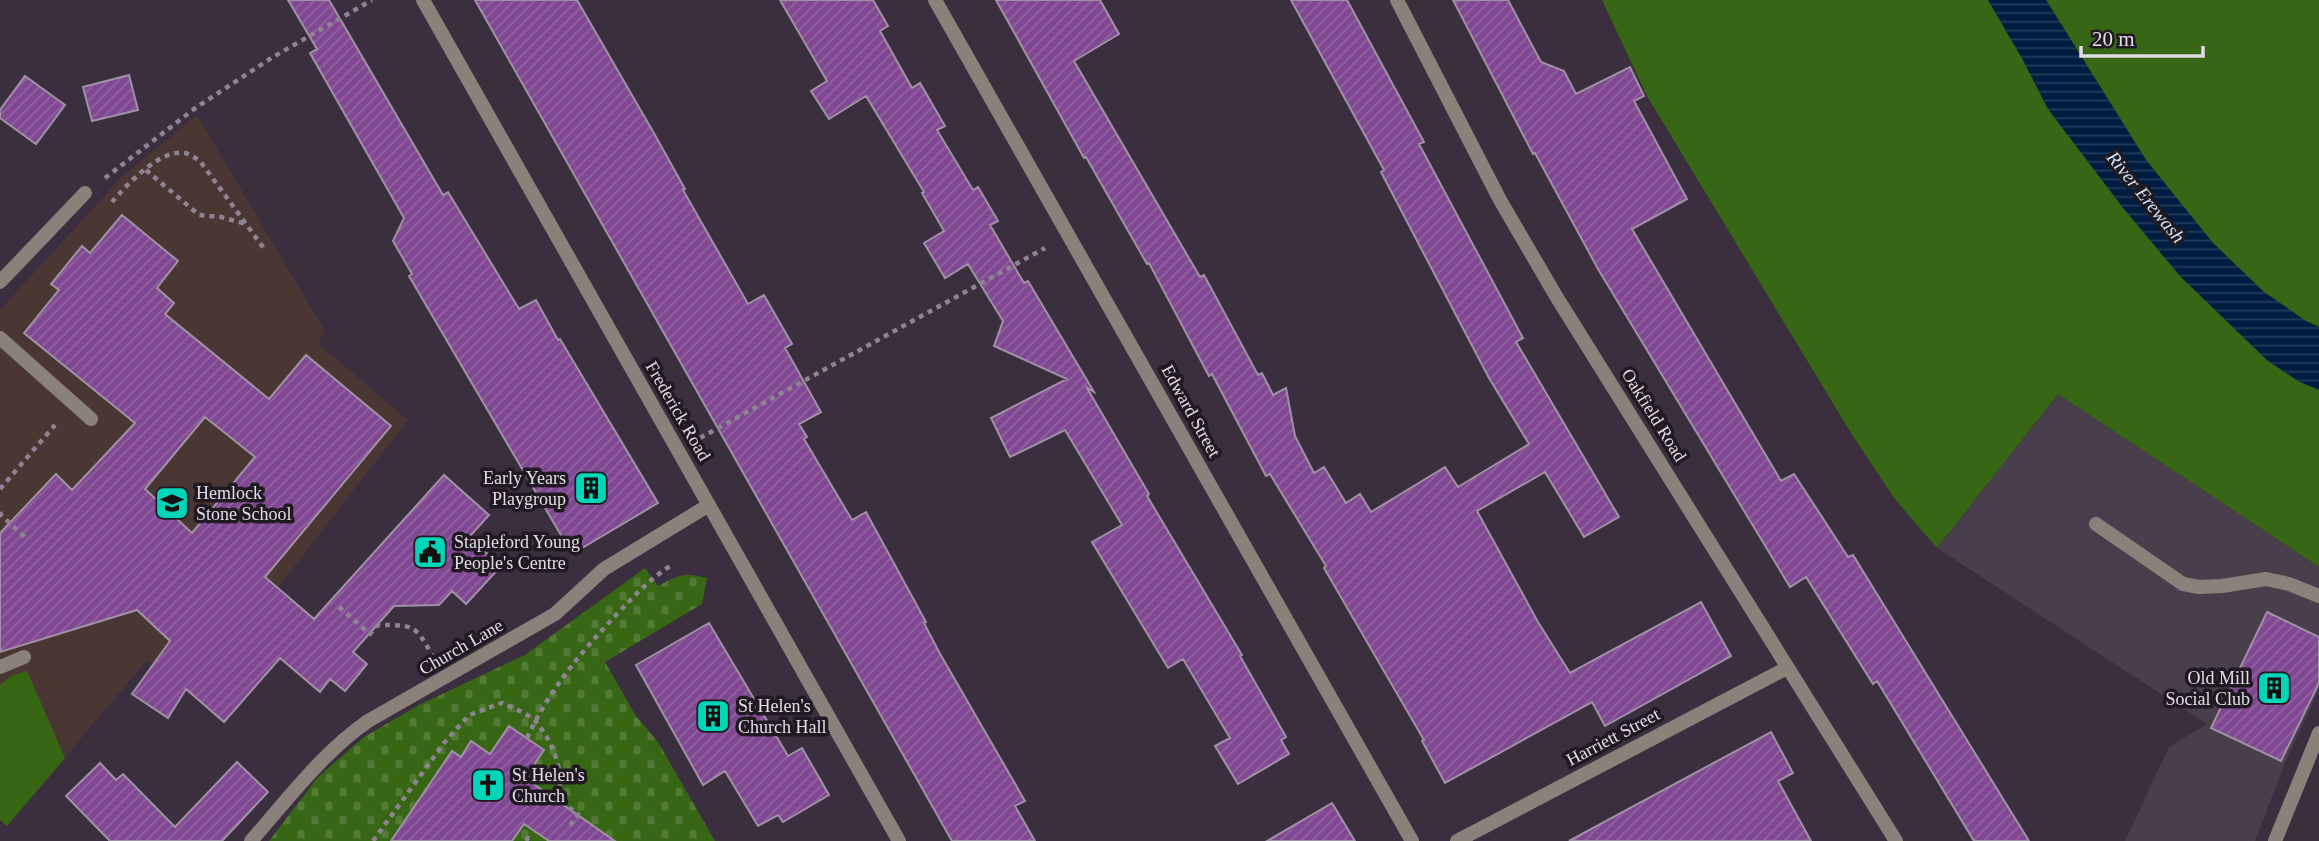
<svg xmlns="http://www.w3.org/2000/svg" width="2319" height="841" font-family="Georgia,serif">
<style>
.commercial{fill:#483e4c}
.education{fill:#4a3633}
.grass{fill:#376614}
.cemetery{fill:url(#cemetery-stones)}
.water{fill:url(#water-rules)}
.building{fill:url(#building-hatch);stroke:#a091a5;stroke-width:2;fill-rule:evenodd}
.lines{fill:none;stroke-linecap:round;stroke-linejoin:round}
.path{stroke:#8e8492;stroke-width:4.5;stroke-dasharray:5 5;stroke-linecap:butt}
.service{stroke:#8a827a;stroke-width:14}
.minor{stroke:#8a827a;stroke-width:14}
.labels{text-anchor:middle;dominant-baseline:central;stroke-width:7;stroke-linejoin:round;paint-order:stroke}
.street-label{font-size:18px;fill:#e4dce7;stroke:#1f1921}
.poi-label{font-size:18px;fill:#e4dce7;stroke:#1f1921;text-anchor:start}
.water-label{font-size:19px;font-style:italic;fill:#d2e2f6;stroke:#1f1921}
</style>
<defs>
<pattern id="cemetery-stones" width="16" height="16" patternUnits="userSpaceOnUse" patternTransform="scale(1.75)"><rect width="16" height="16" fill="#376614"/><path d="M2 7V4a2 2 0 0 1 4 0v3zM10 15v-3a2 2 0 0 1 4 0v3z" fill="#547b36"/></pattern>
<pattern id="water-rules" width="6" height="5" patternUnits="userSpaceOnUse" patternTransform="scale(1.75)"><rect width="6" height="5" fill="#001c40"/><path d="M0 2.5h6" fill="none" stroke="#253c5c"/></pattern>
<pattern id="building-hatch" width="6" height="6" patternUnits="userSpaceOnUse" patternTransform="scale(1.75)"><rect width="6" height="6" fill="#804892"/><path d="M-1 1l2-2M0 6l6-6M5 7l2-2" fill="none" stroke="#9262a1"/></pattern>
</defs>
<rect width="100%" height="100%" fill="#3b2f3f"/>
<path class="commercial" d="M2058 394 2319 567V690L2285 763 2255 841H2125L2169 747 2207 724 1937 548Z"/>
<path class="education" d="M197 115 325 331 318 344 408 420 280 585 186 693 147 660 7 826 0 820V310L123 176Z"/>
<path class="grass" d="M1602 0H1988L2023 60 2048 109 2124 209 2181 277 2267 360 2298 381 2319 390V567L2058 394 1937 548 1894 498 1851 433 1647 96Z
M2046 0H2319V327L2306 321 2264 292 2213 243 2146 160Z
M27 671 65 758 7 826 0 820V685L11 676Z"/>
<path class="cemetery" d="M645 568 658 586C679 575 684 572 707 578L702 604 605 662 636 716 658 742 715 841H269L318 777 364 737 419 705 525 655Z"/>
<path class="water" d="M1988 0H2046L2146 160 2213 243 2264 292 2306 321 2319 327V390L2298 381 2267 360 2181 277 2124 209 2048 109 2023 60Z"/>
<path class="building" d="M288 0H329L443 195 448 192 519 309 536 300 558 340 560 339 658 503 572 554 409 276 412 274 393 241 404 218 310 53 317 49Z
M475 0H577L655 135 685 189 683 190 748 304 764 295 792 344 785 348 821 412 799 424 807 437 804 439 852 520 866 512 926 622 924 623 939 652 1025 801 1015 806 1035 841H952Z
M780 0H873L888 26 880 31 912 88 920 83 945 126 937 130 973 190 978 187 998 221 990 225 1024 283 1028 281 1094 392 1087 388 1149 494 1147 496 1242 655 1240 656 1286 737 1281 740 1289 754 1238 784 1215 746 1230 738 1183 659 1168 668 1092 542 1122 525 1065 430 1010 457 991 418 1067 379 994 346 1003 321 968 264 945 278 924 243 944 231 922 193 924 192 866 96 829 119 811 91 827 81Z
M996 0H1100L1119 34 1074 61 1200 277 1204 275 1258 375 1262 373 1273 395 1286 388 1295 436 1314 473 1324 467 1346 503 1360 494 1371 512 1445 467 1458 487 1529 444 1489 378 1381 172 1384 170 1291 0H1347L1424 142 1419 144 1523 338 1516 342 1619 517 1584 537 1545 472 1477 511 1538 622 1570 673 1701 602 1731 656 1605 726 1592 702 1445 783 1422 741 1424 740 1324 568 1326 566 1270 474 1266 476 1212 374 1209 376 1149 263 1147 264 1086 157 1084 158Z
M1453 0H1508L1541 62 1564 71 1576 94 1630 67 1644 96 1634 101 1687 199 1632 229 1781 481 1794 474 1848 557 1853 555 2029 841H1974L1877 681 1873 684 1806 577 1790 587 1598 269 1535 153 1533 154Z
M129 75 138 110 92 121 83 87Z
M25 76 65 105 36 144 0 118V110Z
M122 215 178 261 157 288 174 303 165 314 269 399 306 355 391 426 265 577 314 619 444 475 489 515 469 537 501 566 466 604 452 591 439 605 394 606 353 652 367 664 345 691 330 679 320 692 280 658 224 722 186 689 168 718 132 694 170 641 137 610 0 652V533L56 474 72 490 135 423 24 333 59 290 51 284 82 246 90 253ZM205 417 255 457 192 533 145 489Z
M2267 612 2319 637V683L2281 761 2211 728Z
M709 623 788 756 802 748 829 795 783 822 778 815 758 826 725 771 703 785 636 665Z
M509 726 544 750 525 778 615 841H549L524 824 512 841H391L452 751 461 757 471 741 490 754Z
M1771 732 1793 773 1778 781 1811 841H1569Z
M237 762 268 792 222 841H110L66 796 100 763 116 780 123 774 175 827Z
M1332 803 1355 841H1267Z"/>
<g class="lines">
<path class="path" d="M146 170 199 215 221 217 246 224
M105 178 194 109 273 57 372 0
M112 202C127 185 159 149 185 153 190 154 195 158 200 161L265 250
M700 438 1045 248
M0 489 55 425
M0 512 1 515 28 540
M339 607 370 634 378 625C413 625 415 624 432 655
M527 738C549 690 582 651 618 613 635 595 650 579 670 566
M373 841 444 743 469 715 502 703C513 708 529 714 536 722 555 745 564 772 558 800L578 814 570 826
M526 841 528 838 533 841"/>
<path class="service" d="M0 338 91 419
M2096 524 2183 584 2199 587 2222 586 2266 579 2289 584 2319 596
M0 667 24 657
M2275 841 2319 733"/>
<path class="minor" d="M423 0 899 841
M935 0 1412 841
M1397 0 1500 200 1556 296 1896 841
M0 282 85 193
M251 841C288 799 322 753 368 721L555 614 604 569 709 505
M1457 841 1787 668"/>
</g>
<defs>
<g id="building-square" transform="scale(1.75)"><rect x="-9" y="-9" width="18" height="18" rx="4" fill="#00d5b7" stroke="#1f1921"/><path d="M-4-6H4V6H1V3H-1V6H-4ZM-2.5-4.3h1.7v1.8h-1.7ZM.8-4.3h1.7v1.8H.8ZM-2.5-1h1.7V.8h-1.7ZM.8-1h1.7V.8H.8Z" fill="#111"/></g>
<g id="school-square" transform="scale(1.75)"><rect x="-9" y="-9" width="18" height="18" rx="4" fill="#00d5b7" stroke="#1f1921"/><path d="M0-5L7-2L0 1L-7-2ZM-4 1L0 2.5L4 1V4Q0 6-4 4Z" fill="#111"/></g>
<g id="civic-square" transform="scale(1.75)"><rect x="-9" y="-9" width="18" height="18" rx="4" fill="#00d5b7" stroke="#1f1921"/><path d="M-.6-6.5H3V-4.5H.6V-3L4-1V1h2V6H-6V1h2V-1L-.6-3ZM-1.2 2.5V6h2.4V2.5Z" fill="#111"/></g>
<g id="church-square" transform="scale(1.75)"><rect x="-9" y="-9" width="18" height="18" rx="4" fill="#00d5b7" stroke="#1f1921"/><path d="M-1.2-6h2.4v3.5h3.3v2.4h-3.3V6h-2.4V-.1h-3.3v-2.4h3.3Z" fill="#111"/></g>
</defs>
<g fill-rule="evenodd">
<use href="#building-square" x="591" y="488"/>
<use href="#school-square" x="172" y="503"/>
<use href="#civic-square" x="430" y="552"/>
<use href="#building-square" x="2274" y="688"/>
<use href="#building-square" x="713" y="716"/>
<use href="#church-square" x="488" y="785"/>
</g>
<g class="labels">
<g class="street-label">
<text transform="translate(678 411) rotate(60)">Frederick Road</text>
<text transform="translate(1191 411) rotate(61)">Edward Street</text>
<text transform="translate(1654 415) rotate(58)">Oakfield Road</text>
<text transform="translate(461 647) rotate(-30)">Church Lane</text>
<text transform="translate(1613 737) rotate(-28)">Harriett Street</text>
</g>
<g class="poi-label">
<text x="566" y="478" text-anchor="end">Early Years<tspan x="566" dy="21">Playgroup</tspan></text>
<text x="196" y="493">Hemlock<tspan x="196" dy="21">Stone School</tspan></text>
<text x="454" y="542">Stapleford Young<tspan x="454" dy="21">People's Centre</tspan></text>
<text x="2250" y="678" text-anchor="end">Old Mill<tspan x="2250" dy="21">Social Club</tspan></text>
<text x="738" y="706">St Helen's<tspan x="738" dy="21">Church Hall</tspan></text>
<text x="512" y="775">St Helen's<tspan x="512" dy="21">Church</tspan></text>
</g>
<g class="water-label">
<text transform="translate(2146 197) rotate(51)">River Erewash</text>
</g>
</g>
<path d="M2081 46v10h122v-10" fill="none" stroke="#e4dce7" stroke-width="3.5"/>
<text x="2092" y="46" font-size="21" fill="#e4dce7" stroke="#1f1921" stroke-width="5" paint-order="stroke">20 m</text>
</svg>
